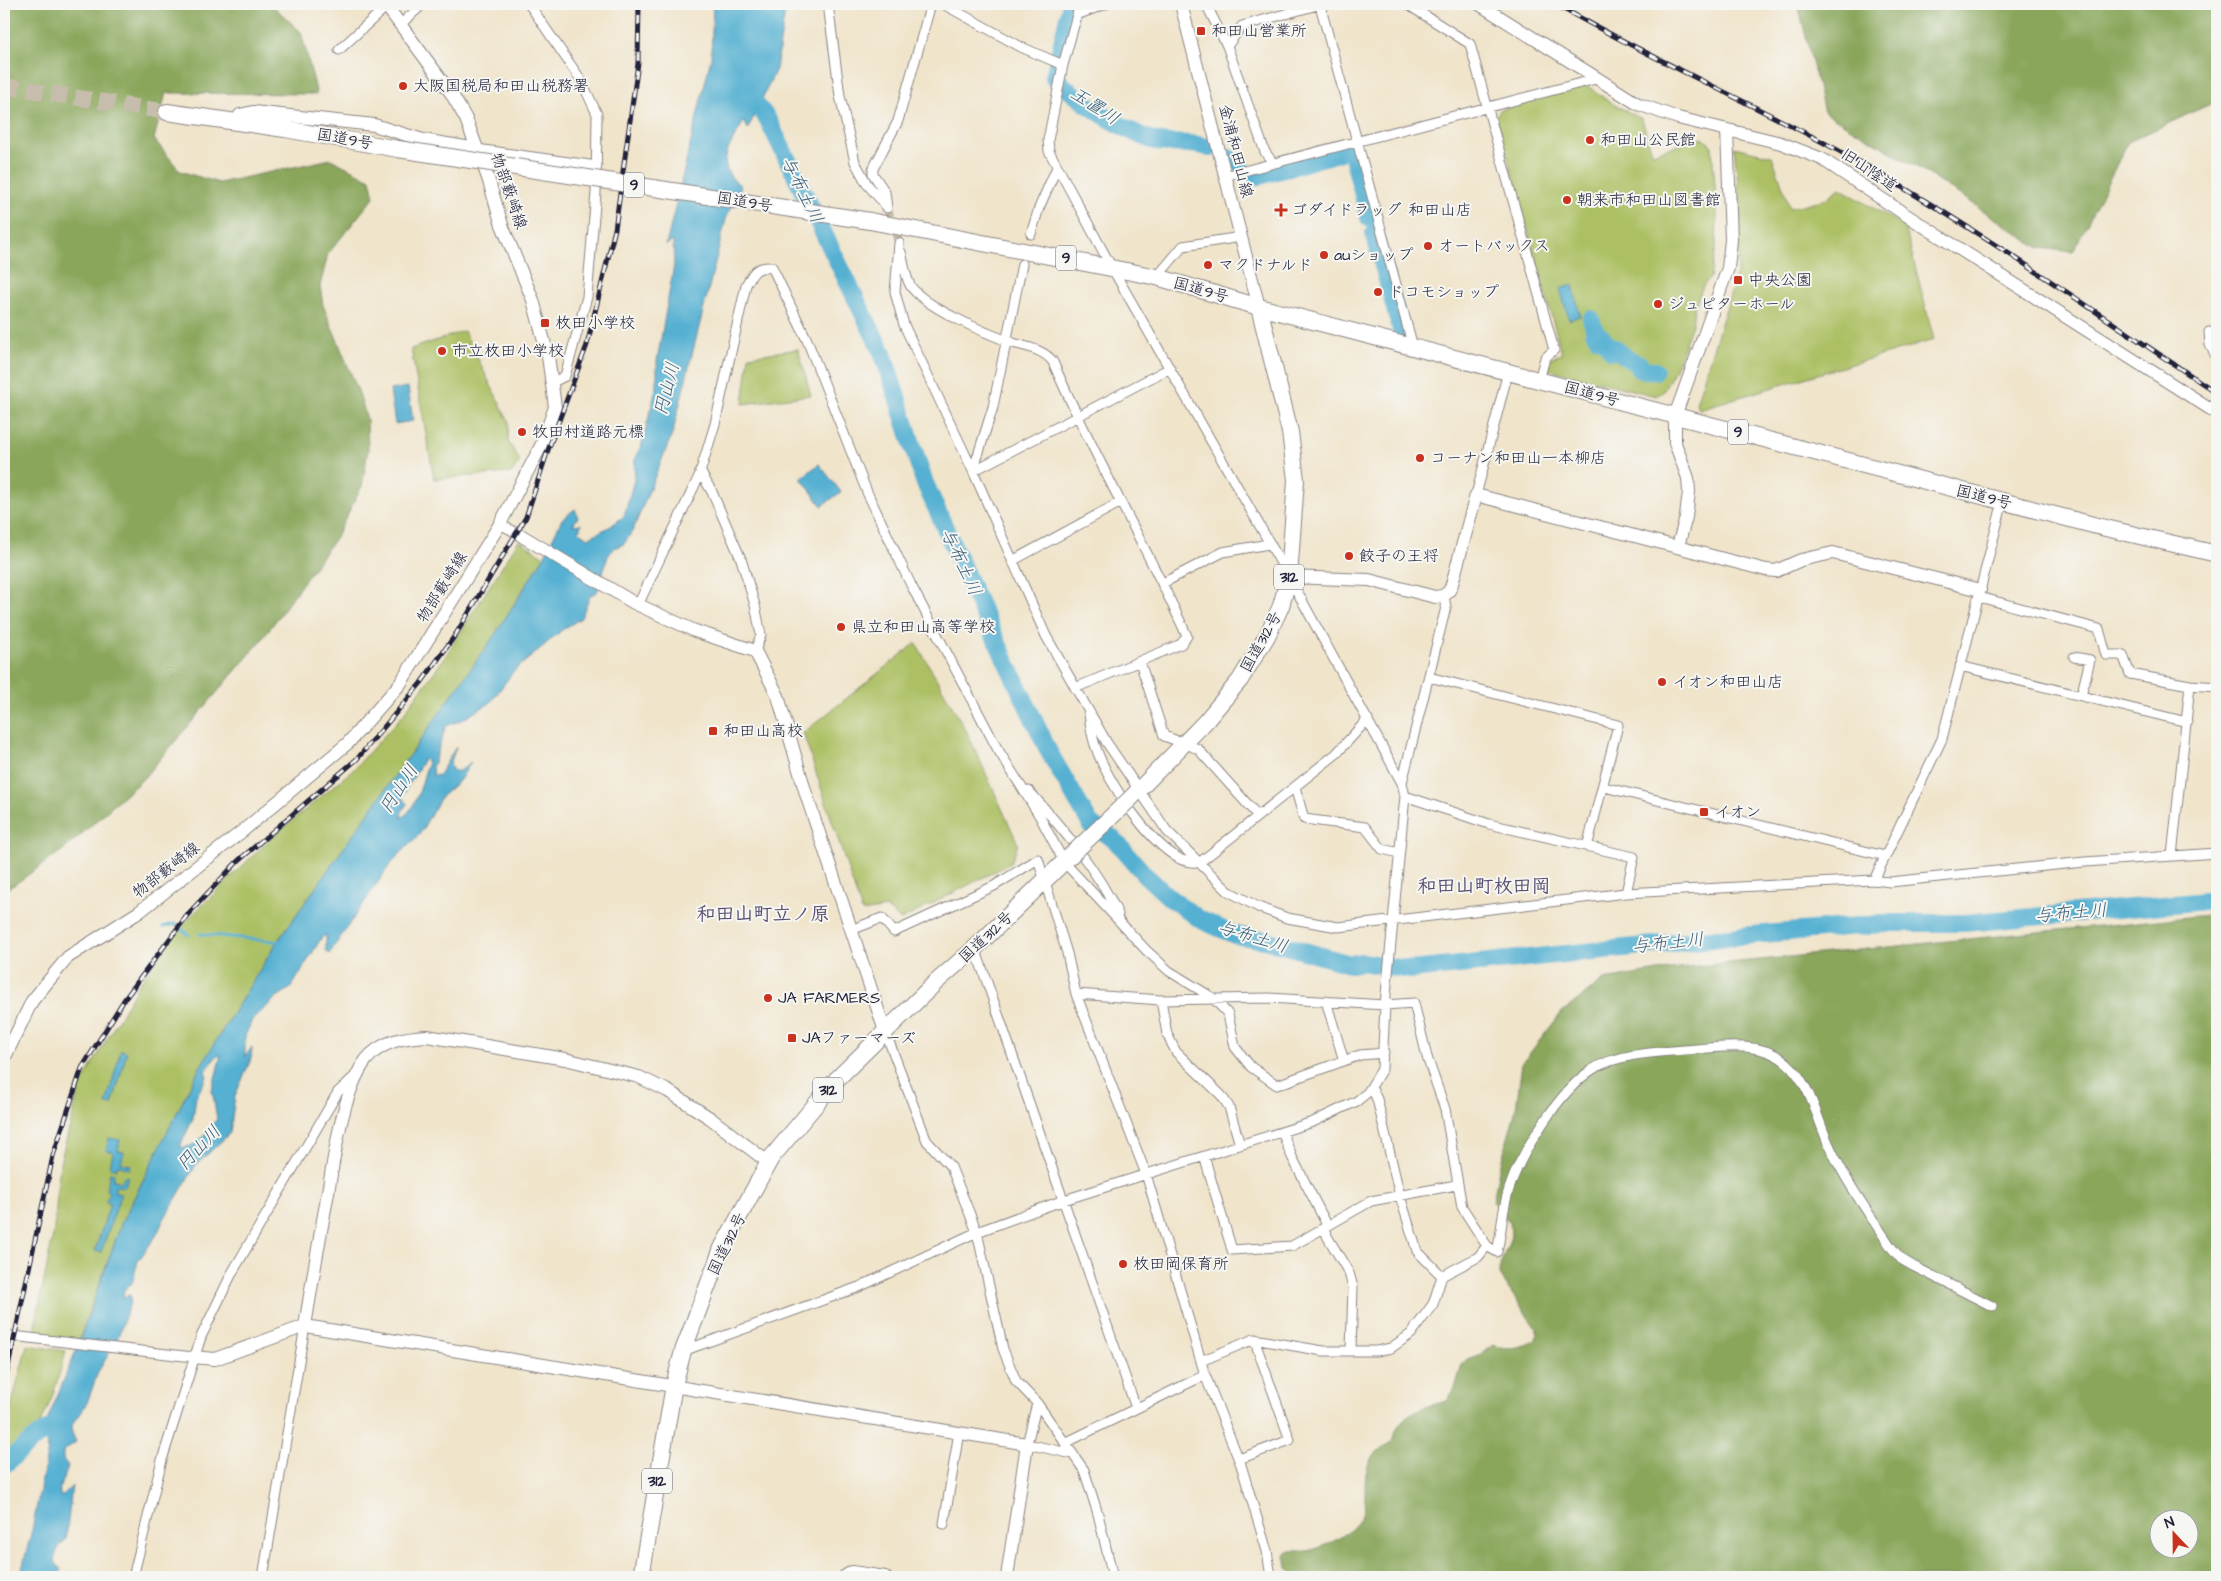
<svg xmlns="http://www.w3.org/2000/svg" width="2221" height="1581" font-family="'Architects Daughter','Klee One',sans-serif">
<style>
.green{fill:#acc064;stroke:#677150}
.forest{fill:#89a65a;stroke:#56644a;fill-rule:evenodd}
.water{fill:#54b0d2;stroke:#3b6986;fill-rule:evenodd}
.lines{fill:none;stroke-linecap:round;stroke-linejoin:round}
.stream{stroke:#54b0d2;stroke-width:3}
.river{stroke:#54b0d2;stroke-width:18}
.street-tunnel{stroke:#c7bdad;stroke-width:9;stroke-dasharray:9 4.5;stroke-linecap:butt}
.highway-tunnel{stroke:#c7bdad;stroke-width:16;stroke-dasharray:16 8;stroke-linecap:butt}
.street-casing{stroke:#898382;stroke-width:11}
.secondary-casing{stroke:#898382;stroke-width:14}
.highway-casing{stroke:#898382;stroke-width:18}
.street{stroke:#fff;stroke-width:9}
.secondary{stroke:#fff;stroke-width:12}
.highway{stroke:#fff;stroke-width:16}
.rail-casing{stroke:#22223b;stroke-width:5}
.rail{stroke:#f6f6f2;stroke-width:3;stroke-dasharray:9;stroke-linecap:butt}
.highway-bridge-casing{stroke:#898382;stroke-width:18;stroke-linecap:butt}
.highway-bridge{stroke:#fff;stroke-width:16}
.poi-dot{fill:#c8321e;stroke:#f6f6f2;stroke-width:2}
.labels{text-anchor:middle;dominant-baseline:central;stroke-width:4;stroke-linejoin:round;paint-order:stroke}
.shield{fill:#f6f6f2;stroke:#626272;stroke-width:1}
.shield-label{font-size:15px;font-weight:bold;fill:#22223b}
.poi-label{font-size:16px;fill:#22223b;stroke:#f6f6f2;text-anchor:start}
.street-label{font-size:16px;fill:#22223b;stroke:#f6f6f2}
.water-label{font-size:18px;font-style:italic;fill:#365b77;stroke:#f6f6f2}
.quarter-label{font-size:19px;font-weight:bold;fill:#5a4e71;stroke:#f6f6f2}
</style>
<rect width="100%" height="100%" fill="#f6f6f2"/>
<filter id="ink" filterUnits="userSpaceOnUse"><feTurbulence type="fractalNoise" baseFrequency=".02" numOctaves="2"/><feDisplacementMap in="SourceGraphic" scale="10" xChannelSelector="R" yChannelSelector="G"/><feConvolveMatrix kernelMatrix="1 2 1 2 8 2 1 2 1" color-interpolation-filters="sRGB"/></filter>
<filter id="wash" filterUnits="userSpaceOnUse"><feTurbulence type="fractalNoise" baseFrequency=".0096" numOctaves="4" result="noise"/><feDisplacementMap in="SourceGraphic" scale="20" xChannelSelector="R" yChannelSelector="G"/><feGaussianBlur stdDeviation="1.12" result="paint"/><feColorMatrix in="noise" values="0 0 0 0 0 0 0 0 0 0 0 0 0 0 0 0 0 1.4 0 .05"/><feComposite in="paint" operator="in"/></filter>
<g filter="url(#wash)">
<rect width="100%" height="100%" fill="#f0e4ca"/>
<path class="green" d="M1586 85 1613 104 1642 119 1652 153 1703 138 1712 146 1717 213 1716 249 1710 278 1703 286 1694 309 1692 325 1675 369 1663 392 1656 396 1547 369 1550 358 1562 354 1496 116 1500 110Z
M1734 147 1772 156 1790 208 1826 199 1840 188 1905 227 1934 340 1699 409 1696 403 1738 270 1741 213Z
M464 331 509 422 508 441 520 461 512 473 434 479 411 349Z
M798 349 811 395 743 404 749 356Z
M519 540 544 557 494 636 277 942 200 1067 122 1222 79 1340 33 1335 54 1230 60 1163 81 1084 140 982 178 929 269 840 354 769 403 715 442 661Z
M916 643 967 732 1018 844 1011 863 901 920 887 908 862 912 803 733Z
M27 1345 66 1351C55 1388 44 1441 4 1458V1434Z"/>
<path class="forest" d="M4 4H271L301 32 317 94 166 93 154 139 180 171 219 183 331 159 370 179 374 197 328 254 320 286 323 305 359 393 367 419 368 450 362 486 336 537 261 641 143 779 67 847 14 885 4 890Z
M1784 4H2217V101L2128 142 2073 252 2039 248 1930 175 1824 112 1799 8Z
M2217 914V1577H1295L1287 1568 1285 1554C1293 1548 1298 1552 1307 1551 1323 1548 1347 1536 1357 1523 1372 1505 1359 1479 1371 1459 1375 1452 1387 1445 1394 1440 1397 1412 1425 1407 1447 1401L1455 1388 1462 1365 1467 1359 1481 1354 1493 1345C1508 1350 1522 1348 1536 1340L1537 1333 1535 1327 1499 1275C1498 1260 1511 1247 1511 1232 1511 1221 1500 1210 1493 1201L1499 1170 1516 1109 1522 1063 1562 1012 1604 980 1669 969ZM2158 1518H2188V1548H2158Z"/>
<path class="water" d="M713 4H786L776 69 748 129 744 121C732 144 711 164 741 186L726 219 672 435 633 530 624 544 614 548 608 556 597 592 590 596 581 618 562 630 513 672 490 703 462 720 446 726 432 768 433 776 439 775 456 747 450 764 453 771H460L471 762 460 780 441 797 419 835 391 863 329 954 326 950V935L322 937 291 988 277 997 252 1020 245 1036V1057L252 1047 251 1059 235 1096 230 1133 196 1165 164 1219 156 1236 138 1261 132 1283 124 1290 123 1297 130 1295 131 1300 117 1340 98 1372 87 1403 73 1423 71 1430 76 1442 63 1451V1459L68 1466C66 1478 56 1485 61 1497L72 1486 66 1539C58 1546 49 1561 61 1569L60 1577H20L32 1530 48 1449 45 1440 49 1434 48 1418 75 1353 122 1222 200 1067 277 942 494 636 544 557 562 519 575 509 578 517 573 525 581 524 579 532 588 538 611 526 624 516 634 480 635 460 641 447 657 385V361L674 265 673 241 666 245 711 58ZM424 759 428 762C422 780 418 808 401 818L402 811 407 804 402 797ZM221 1055 212 1090 217 1119C206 1132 198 1149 180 1147L193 1118 196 1097 207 1077 205 1071 216 1057Z
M1573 285 1580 316 1569 320 1560 289Z
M408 387 413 421 395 424 390 390Z
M819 464 841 492 822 506 801 478Z
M121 1050 127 1052 112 1105 106 1104Z
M109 1138 120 1140 118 1151 124 1152 121 1163 131 1165 130 1169 117 1165 116 1169 110 1167 113 1152 106 1150Z
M110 1173H114L113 1180 122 1182 124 1176 128 1177 125 1187 116 1186 114 1192 121 1194 101 1252 95 1251 110 1204 106 1202 109 1192 106 1190Z"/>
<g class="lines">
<path class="stream" d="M163 927 175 924 189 935
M200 934 282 942"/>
<path class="river" d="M1071 4 1054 77C1081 102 1117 127 1152 140 1170 146 1191 141 1210 148
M744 89 767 118 883 354 924 481 981 608 1049 752 1091 825 1114 839 1145 875 1171 899 1201 920 1235 935 1265 940 1350 964 1362 962 1411 970 1740 936 1893 923H1965L2217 900
M1228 157 1240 164
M1256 177 1351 149 1369 218
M1374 233 1401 330
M1591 319 1595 330 1594 332 1598 338 1602 337 1612 351 1615 348 1628 359 1640 364 1639 369 1655 371
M4 1465 37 1436 63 1421"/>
</g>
</g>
<g filter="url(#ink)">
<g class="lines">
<path class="street-tunnel" d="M887 208 899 243"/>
<path class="highway-tunnel" d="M4 86 167 112"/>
<g class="street-casing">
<path id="street" d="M529 4 581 80 597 114 596 193 587 297 565 376 553 382
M828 4 840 96 855 162 867 184 887 207
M943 4 1021 47 1063 65
M1206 4 1227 46
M1407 4 1470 44 1554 350 1545 358 1539 380
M1320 5 1413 347
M1079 14 1106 4
M401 24 423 4
M339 50 387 6
M477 149 597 166
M1273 163 1265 152 1227 46 1242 26 1321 4
M1225 176 1596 79
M887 208 885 192 873 174V169L898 121 931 4
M1031 234 1039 208 1057 167
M899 243 895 292 904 325 973 471 1046 636 1107 743 1167 831 1228 891 1258 907 1287 918 1338 927 1626 893 1874 880 1890 882 2085 862 2217 853
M901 252C904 263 905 276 910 285 923 307 988 334 1013 343 1027 347 1045 350 1053 362 1093 456 1145 543 1187 636L1181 644 1075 688
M1157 277 1183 246 1241 237
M2209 332 2210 345 2217 358
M700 471 712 492 741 559 755 605 761 635 755 651
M973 471 1170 368
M973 471 993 407 1022 264
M1476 495 1508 372
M500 524 522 536
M1012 561 1121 502
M1163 583 1223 552 1269 544
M1979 597 2099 629 2106 655H2123L2130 674 2190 685
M638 605 699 476 715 424 746 285C753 272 756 266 772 267L807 340 867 492 911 585 997 748 1039 815 1064 862 1146 950 1169 971 1213 998 1228 1014 1235 1047 1251 1067 1277 1085 1360 1055 1384 1053
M2074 657 2090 660 2081 696
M1140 662 1164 736 1175 740
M1960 666 2187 722
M1429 677 1618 725 1587 847
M1089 714C1090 722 1091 730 1093 738 1102 774 1146 841 1180 859 1185 862 1193 862 1199 863L1336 754 1368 719
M1193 747 1198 749 1258 816
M1402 783 1446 607 1444 596
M1295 787 1304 819 1365 827 1382 849 1399 853
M1604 787 1885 856
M1029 791C1062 828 1097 869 1118 914
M1405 796 1489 824 1634 857 1626 893
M2172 856 2190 685 2217 687
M1874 880 1942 739 2003 501
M851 930 882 918 894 932 994 886 1038 859 1067 953 1076 994 1146 1174 1205 1375 1241 1465 1267 1551 1271 1577
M975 948 1136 1408
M1076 994 1161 1000 1269 998 1385 1005 1414 1003 1427 1057 1445 1109 1462 1207 1487 1246 1497 1252C1502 1231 1502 1209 1509 1189 1521 1152 1560 1090 1593 1069 1620 1052 1666 1052 1697 1049 1726 1046 1764 1042 1787 1063 1811 1084 1817 1120 1830 1147 1846 1182 1870 1215 1891 1247L1901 1259 1913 1266 1992 1306
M1161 1000 1167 1034 1176 1052 1221 1095 1229 1107 1240 1145
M1326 1001 1344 1061
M885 1031 927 1141 951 1167 977 1232 1003 1349 1016 1381 1037 1403 1084 1470 1098 1514 1113 1577
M1371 1087 1377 1099 1400 1196 1417 1251 1442 1276
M1282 1132 1292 1157 1325 1221 1327 1236 1349 1273 1353 1287 1351 1350
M1204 1156 1232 1250 1292 1246 1371 1201 1456 1185
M4 1335 193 1357
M683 1351 859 1287 977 1232 1064 1200 1313 1122 1357 1101 1368 1092 1382 1069 1385 1005 1405 796 1402 783 1289 577 1112 268 1049 151 1048 140 1063 65 1080 4
M1201 1361 1254 1339 1323 1351H1377L1391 1348 1411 1334 1433 1304 1442 1276 1478 1257 1487 1246
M1037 1403 1027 1444 1073 1454
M1065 1443 1205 1375
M1239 1459 1290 1440 1254 1339
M944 1524 959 1432
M133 1577 162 1460 201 1337 232 1273 338 1092 355 1076
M263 1577 305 1326"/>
</g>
<g class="secondary-casing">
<path id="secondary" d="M1181 4 1259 307
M1479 4 1638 104 1678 118 1781 143 1822 159 1903 213 2217 413
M238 123 240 115 253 112 374 125 423 140 477 149
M522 536 634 603 695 631 755 651 778 696 806 794 885 1031
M1678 546 1686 517 1689 492 1688 478 1675 443V416L1728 268 1731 240 1727 130
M1289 577 1369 580 1435 597C1446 596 1449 593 1452 584L1476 495 1766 570 1776 571 1801 560 1833 553 1980 590
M4 1059 32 1001 68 957 139 912 245 829 348 743 400 684 500 524 542 444 555 407 548 356 533 300 502 225 488 178 466 119 451 93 385 4
M305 1326C312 1283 319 1241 327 1198 334 1159 342 1092 366 1060 381 1041 405 1037 427 1036L565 1059 639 1077 668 1091 710 1118 769 1163
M193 1357 215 1359 305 1326 1027 1444 1007 1577
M844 1577 852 1572 885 1577"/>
</g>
<g class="highway-casing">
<path id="highway" d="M167 112 285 129 398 149
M870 221 1157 277 1259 307 2097 526 2217 554
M1131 798 1205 722 1240 680 1267 636 1281 606 1289 577 1296 480 1290 432 1259 307
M641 1577 674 1385 683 1351 722 1248 771 1158 837 1079 935 983 975 948 1070 856"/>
</g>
<use href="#street" class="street"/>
<use href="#secondary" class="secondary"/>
<use href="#highway" class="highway"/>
<g class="rail-casing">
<path id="rail" d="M1555 4C1671 70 1794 121 1907 190 2013 253 2114 325 2217 393
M4 1386 53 1156 82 1068 124 1000 189 913 238 861 357 759 421 683 456 634 526 517 548 450 587 345 615 229 638 63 639 4"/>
</g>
<use href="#rail" class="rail"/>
<g class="highway-bridge-casing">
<path id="highway-bridge" d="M398 149 870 221
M1070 856 1131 798"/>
</g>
<use href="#highway-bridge" class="highway-bridge"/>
</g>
</g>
<g class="poi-dot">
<rect x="1196" y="26" width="10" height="10" rx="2.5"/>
<circle cx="403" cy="86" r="5"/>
<circle cx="1590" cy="140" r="5"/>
<circle cx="1567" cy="200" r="5"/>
<path d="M1278.5 202.5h5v5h5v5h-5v5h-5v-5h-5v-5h5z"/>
<circle cx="1428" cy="246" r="5"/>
<circle cx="1324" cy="255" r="5"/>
<circle cx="1208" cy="265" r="5"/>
<rect x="1733" y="275" width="10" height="10" rx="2.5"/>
<circle cx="1378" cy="292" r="5"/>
<circle cx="1658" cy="304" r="5"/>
<rect x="540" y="318" width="10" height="10" rx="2.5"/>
<circle cx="442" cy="351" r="5"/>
<circle cx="522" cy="432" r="5"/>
<circle cx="1420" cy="458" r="5"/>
<circle cx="1349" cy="556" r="5"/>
<circle cx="841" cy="627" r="5"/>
<circle cx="1662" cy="682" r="5"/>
<rect x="708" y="726" width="10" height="10" rx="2.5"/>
<rect x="1699" y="807" width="10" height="10" rx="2.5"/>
<circle cx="768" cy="998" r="5"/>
<rect x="787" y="1033" width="10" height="10" rx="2.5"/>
<circle cx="1123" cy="1264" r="5"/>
</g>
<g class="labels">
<g class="shield">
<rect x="624" y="172.5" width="20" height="25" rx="4"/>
<rect x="1056" y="245.5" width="20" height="25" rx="4"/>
<rect x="1728" y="419.5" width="20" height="25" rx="4"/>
<rect x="1274" y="564.5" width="30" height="25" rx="4"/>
<rect x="813" y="1077.5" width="30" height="25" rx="4"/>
<rect x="642" y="1468.5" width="30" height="25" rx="4"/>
</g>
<g class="shield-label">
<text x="634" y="185">9</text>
<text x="1066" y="258">9</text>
<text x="1738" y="432">9</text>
<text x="1289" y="577">312</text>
<text x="828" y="1090">312</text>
<text x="657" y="1481">312</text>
</g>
<g class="poi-label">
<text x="1211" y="31">和田山営業所</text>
<text x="413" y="86">大阪国税局和田山税務署</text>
<text x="1600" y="140">和田山公民館</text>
<text x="1577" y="200">朝来市和田山図書館</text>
<text x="1291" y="210">ゴダイドラッグ 和田山店</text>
<text x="1438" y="246">オートバックス</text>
<text x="1334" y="255">auショップ</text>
<text x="1218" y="265">マクドナルド</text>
<text x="1748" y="280">中央公園</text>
<text x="1388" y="292">ドコモショップ</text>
<text x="1668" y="304">ジュピターホール</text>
<text x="555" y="323">枚田小学校</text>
<text x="452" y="351">市立枚田小学校</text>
<text x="532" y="432">牧田村道路元標</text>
<text x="1430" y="458">コーナン和田山一本柳店</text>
<text x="1359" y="556">餃子の王将</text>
<text x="851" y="627">県立和田山高等学校</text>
<text x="1672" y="682">イオン和田山店</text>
<text x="723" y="731">和田山高校</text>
<text x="1714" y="812">イオン</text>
<text x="778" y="998">JA FARMERS</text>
<text x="802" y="1038">JAファーマーズ</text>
<text x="1133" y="1264">枚田岡保育所</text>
</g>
<g class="street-label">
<text transform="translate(345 139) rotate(10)">国道9号</text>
<text transform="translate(1236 151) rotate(76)">金浦和田山線</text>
<text transform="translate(1869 170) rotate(34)">旧山陰道</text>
<text transform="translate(509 191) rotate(71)">物部藪崎線</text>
<text transform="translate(745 202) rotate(9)">国道9号</text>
<text transform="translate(1201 290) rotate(16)">国道9号</text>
<text transform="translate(1592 394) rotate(15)">国道9号</text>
<text transform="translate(1984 497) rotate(14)">国道9号</text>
<text transform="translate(442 587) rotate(-58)">物部藪崎線</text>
<text transform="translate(1261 642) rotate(-61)">国道312号</text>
<text transform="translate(166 870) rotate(-38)">物部藪崎線</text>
<text transform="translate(986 937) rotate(-43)">国道312号</text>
<text transform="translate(727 1244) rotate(-64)">国道312号</text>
</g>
<g class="water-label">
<text transform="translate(1095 106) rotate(33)">玉置川</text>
<text transform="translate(802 190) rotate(64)">与布土川</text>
<text transform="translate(667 389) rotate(-76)">円山川</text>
<text transform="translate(961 562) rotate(65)">与布土川</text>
<text transform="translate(399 789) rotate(-57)">円山川</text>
<text transform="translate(2071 913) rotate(-5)">与布土川</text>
<text transform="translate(1253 937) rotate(17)">与布土川</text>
<text transform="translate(1668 943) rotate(-6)">与布土川</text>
<text transform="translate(199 1148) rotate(-47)">円山川</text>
</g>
<g class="quarter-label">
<text x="1484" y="886">和田山町枚田岡</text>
<text x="763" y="914">和田山町立ノ原</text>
</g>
</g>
<rect width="2221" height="1581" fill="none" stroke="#f6f6f2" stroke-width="20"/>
<g transform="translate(2174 1534) rotate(338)"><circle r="24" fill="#f6f6f2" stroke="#a1a1a9"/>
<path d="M0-4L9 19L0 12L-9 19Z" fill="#c8321e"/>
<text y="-8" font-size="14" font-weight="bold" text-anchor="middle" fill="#22223b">N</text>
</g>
</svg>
